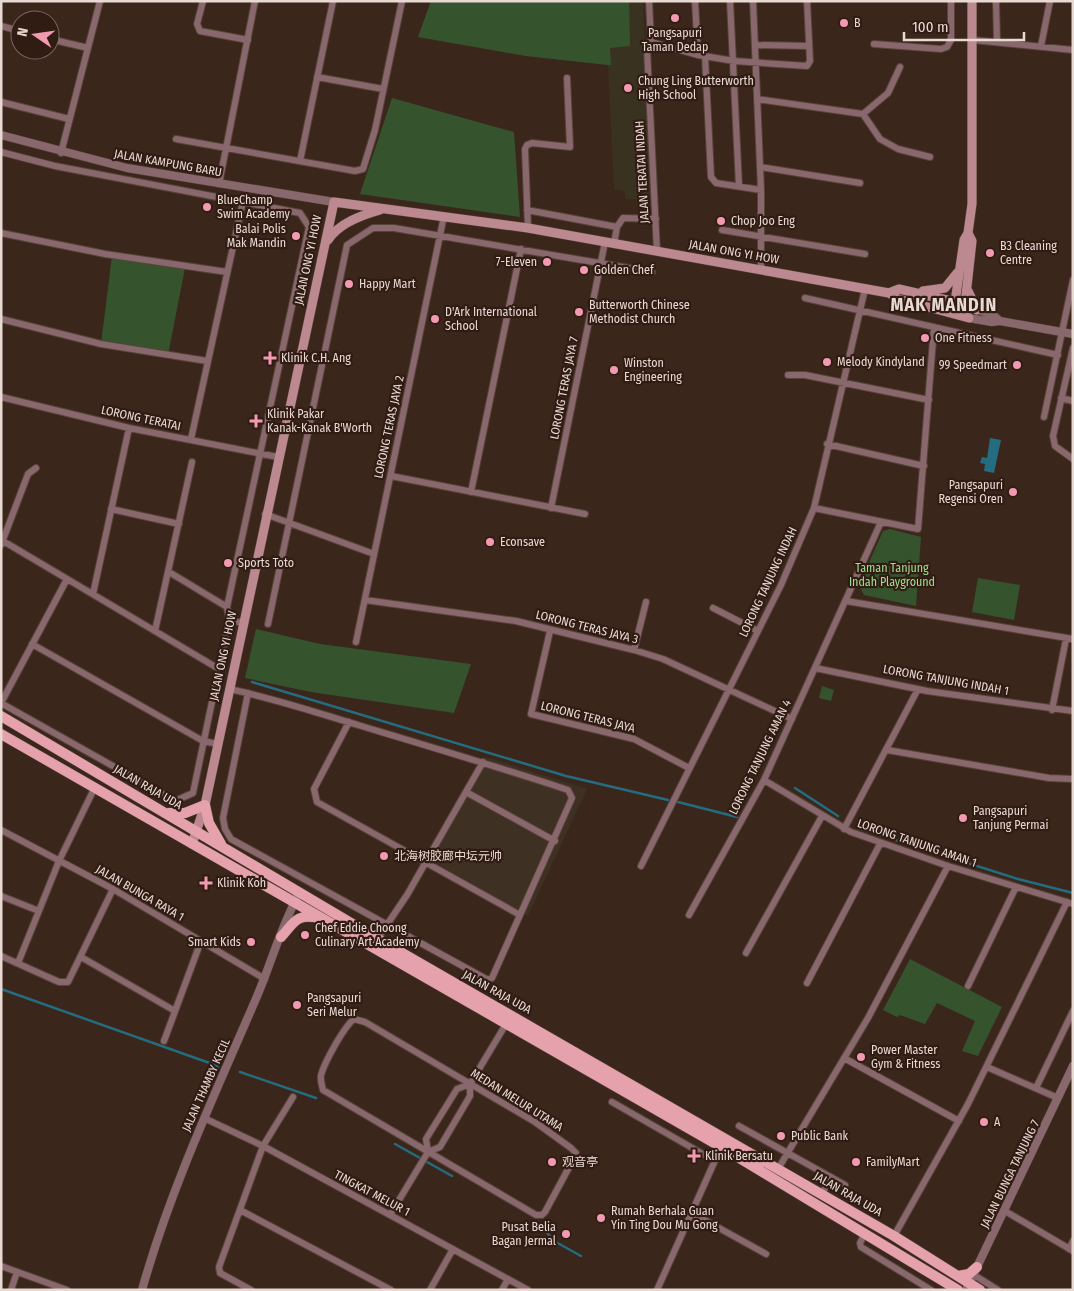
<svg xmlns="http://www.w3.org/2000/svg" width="1074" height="1291" font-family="'Fira Sans Condensed','Noto Sans SC',sans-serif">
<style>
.industrial{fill:#3e3023}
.education{fill:#3a3221}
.green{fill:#35542e}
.water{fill:#246c7f}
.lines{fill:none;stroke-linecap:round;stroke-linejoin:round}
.stream{stroke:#246c7f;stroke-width:2.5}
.minor-casing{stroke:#574339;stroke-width:8}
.tertiary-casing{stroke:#574339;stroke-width:9}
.secondary-casing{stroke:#574339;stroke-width:10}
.primary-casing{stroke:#574339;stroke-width:11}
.minor{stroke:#88686c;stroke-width:6}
.tertiary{stroke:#88686c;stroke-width:8}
.secondary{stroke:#bd8990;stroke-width:9}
.primary{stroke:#e5a2ac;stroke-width:10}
.poi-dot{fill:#f19ab2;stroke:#311c13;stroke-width:2}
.labels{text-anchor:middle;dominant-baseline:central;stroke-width:4.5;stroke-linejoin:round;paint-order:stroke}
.poi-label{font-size:12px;fill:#e8d9d3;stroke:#311c13;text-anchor:start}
.street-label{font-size:12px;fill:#e8d9d3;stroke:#311c13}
.park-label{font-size:12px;fill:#9ede8f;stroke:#311c13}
.district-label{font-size:18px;font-weight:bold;letter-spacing:1px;fill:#e8d9d3;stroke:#311c13}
</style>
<rect width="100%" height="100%" fill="#3b261c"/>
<path class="industrial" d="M486 757 587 789 528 916 424 856Z"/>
<path class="education" d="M431 1H643L651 206 637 207 636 199H625V192L614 189 608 65 526 56 418 37Z"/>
<path class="green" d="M431 1H629L630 46 610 48 611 65H608L526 56 418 37Z
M392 98 514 132 520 217 360 194Z
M112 256 185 268 168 355 101 344Z
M890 529 921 537 916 606 864 595 859 585 883 531Z
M978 578 1020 585 1014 620 972 612Z
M256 629 320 644 471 664 454 713 311 692 245 678Z
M822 686 834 690 831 701 819 698Z
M910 959 1002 1007 978 1056 962 1051 975 1021 937 1003 925 1024 900 1015 897 1017 883 1010Z"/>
<path class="water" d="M990 438 1001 440 994 473 984 471 985 464 980 463 982 457 987 458Z"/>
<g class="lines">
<path class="stream" d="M252 682 566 776 668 800
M795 788 838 816
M678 802 737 817
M858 828 1018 879 1073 893
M1 989 218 1066
M240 1072 316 1098
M395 1144 452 1176
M544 1229 554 1241 581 1256"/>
<g class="minor-casing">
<path id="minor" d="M203 1 197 24 200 31 248 40
M649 1 651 42 647 49 657 252
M695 1 698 55
M730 1 739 186
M753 1 761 190V270
M996 1 997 42
M1 26 20 31
M50 39 88 48
M973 40 1073 50
M651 42 698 55 734 61 807 66 810 61 807 1
M874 44 941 49 947 47 951 40V1
M756 45 809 46
M1041 46 1050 1
M705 56 711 177 716 183 761 190
M317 77 383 89
M757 99 863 114 880 139 898 149 930 157
M1 102 69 119
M863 114 888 93 900 67
M176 139 355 171 363 169 375 130 402 1
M1 152 55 166 300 213 309 227 227 607 229 620 193 793 175 801 1 703
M61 153 100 1
M300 161 333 1
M760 167 860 183
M219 184 255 1
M527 210 617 227 623 218 656 219
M528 228 525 149 527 145 532 143 570 147 567 78
M722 230 865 254
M1 233 105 254 227 272
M614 244 617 227
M805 298 1058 355
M1 319 101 344 207 361
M1073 348 1053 436 1055 446 1073 459
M788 375H805L929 400
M1 397 129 428 278 457
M1061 398 1073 401
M1044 417 1073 280
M191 439 243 201
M827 444 924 466
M391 476 585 514
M471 492 521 249
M551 508 605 242
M814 508 918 529 934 327
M111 509 179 524
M265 514 374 554
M3 541 219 669
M1 545 28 474 36 468
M169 572 227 607
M93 594 129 428
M365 600 516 621 634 650 663 659 792 719
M846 601 1073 639
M713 608 758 631
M229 620 243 623
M268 624 347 245 373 228H394L652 272
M155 631 192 462
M550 631 531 714 634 739 689 768
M356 642 444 216
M32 644 203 741 218 744
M634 650 646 602
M815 668 927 691 1073 711
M229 689C273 698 315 712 358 725 428 746 499 767 568 790L572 798 492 978 488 980 231 839 225 829 223 818 248 693
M1 703 67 579
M1052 710 1066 639
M349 722 314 789 317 802 520 915
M887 750 1049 778 1073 779
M764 780 851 832 948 866 1073 904
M466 792 555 841
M844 829 918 689
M1 830 113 889 265 979
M641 866 781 585 814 508 865 289
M1 896 39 911
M689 915 764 780 881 522
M376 941 407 895 483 762
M746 953 822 816
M1 956 59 982H68L113 889
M81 957 175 1011
M18 963 59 861 95 787
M807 983 880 844
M968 986 1016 887
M354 1019 365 1022 535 1122 571 1148 576 1153 573 1160 545 1212 542 1215H536L323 1090C322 1085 320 1080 321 1075 325 1061 344 1027 354 1019Z
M164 1041 201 941
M844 1058 959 1121
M987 1067 1058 1098
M1036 1088 1073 1011
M612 1102 715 1161
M204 1118 263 1146 528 1290
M739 1126 845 1185
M428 1152 426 1139 457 1089 470 1084
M778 1169 868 1018 948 866
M822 1194 831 1177
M240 1210 391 1290
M1005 1211 1073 1251
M692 1213 766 1254
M390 1215 428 1152 440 1147 470 1096V1084L506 1024
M865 1233 860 1243 861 1247 931 1290
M894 1236 968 1104 1067 902
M1069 1249 1073 1241
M1 1266 67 1290
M974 1275 998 1290
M11 1290 17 1272
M251 1290 220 1273 219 1267 263 1146 293 1097
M430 1290 453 1249
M502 1290 508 1279
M657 1290 721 1147"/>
</g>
<g class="tertiary-casing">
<path id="tertiary" d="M1 135 127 168 334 202
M965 304 994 316 1000 321
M969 318 992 322 1000 321 1073 334
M142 1290C170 1190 214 1096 255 1001 271 965 281 925 300 892
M966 1290 1073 1066"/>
</g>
<g class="secondary-casing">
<path id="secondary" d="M328 240C339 223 362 215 380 210
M923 291 945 288 957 273
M968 291 977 310
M889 293 899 289 960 303
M965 304 972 241 968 233
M969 318 955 302 964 240 968 233 972 204V1
M192 844 205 805 334 202 528 228 889 293 898 299 969 318"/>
</g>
<g class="primary-casing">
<path id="primary" d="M1 716 378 939 894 1236 980 1290
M1 734 721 1147 958 1290
M169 813H185L205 805 209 823 221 844
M281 937C294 923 296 913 319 918
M958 1276 969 1274 977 1267"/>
</g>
<use href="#minor" class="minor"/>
<use href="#tertiary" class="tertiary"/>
<use href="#secondary" class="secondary"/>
<use href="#primary" class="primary"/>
</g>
<g class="poi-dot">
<circle cx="675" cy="18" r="5"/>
<circle cx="844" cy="23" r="5"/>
<circle cx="628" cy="88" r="5"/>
<circle cx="207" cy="207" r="5"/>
<circle cx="721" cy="221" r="5"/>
<circle cx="296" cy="236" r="5"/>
<circle cx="990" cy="253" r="5"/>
<circle cx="547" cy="262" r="5"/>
<circle cx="584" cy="270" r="5"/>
<circle cx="349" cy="284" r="5"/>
<circle cx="579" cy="312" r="5"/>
<circle cx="435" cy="319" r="5"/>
<circle cx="925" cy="338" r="5"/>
<path d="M267.5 350.5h5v5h5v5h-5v5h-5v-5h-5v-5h5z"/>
<circle cx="827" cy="362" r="5"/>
<circle cx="1017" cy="365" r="5"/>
<circle cx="614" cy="370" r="5"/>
<path d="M253.5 413.5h5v5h5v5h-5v5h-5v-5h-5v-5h5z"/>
<circle cx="1013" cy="492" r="5"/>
<circle cx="490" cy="542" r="5"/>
<circle cx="228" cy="563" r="5"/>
<circle cx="963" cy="818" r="5"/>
<circle cx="384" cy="856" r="5"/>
<path d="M203.5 875.5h5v5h5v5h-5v5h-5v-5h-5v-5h5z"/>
<circle cx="305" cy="935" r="5"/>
<circle cx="251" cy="942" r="5"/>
<circle cx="297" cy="1005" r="5"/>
<circle cx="861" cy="1057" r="5"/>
<circle cx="984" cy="1122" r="5"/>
<circle cx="781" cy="1136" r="5"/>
<path d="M691.5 1148.5h5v5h5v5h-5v5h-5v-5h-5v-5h5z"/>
<circle cx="552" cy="1162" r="5"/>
<circle cx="856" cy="1162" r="5"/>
<circle cx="601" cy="1218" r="5"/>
<circle cx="566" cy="1234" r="5"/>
</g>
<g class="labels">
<g class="poi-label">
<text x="854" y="23">B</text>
<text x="675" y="33" text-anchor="middle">Pangsapuri<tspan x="675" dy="14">Taman Dedap</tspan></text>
<text x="638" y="81">Chung Ling Butterworth<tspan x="638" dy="14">High School</tspan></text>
<text x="217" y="200">BlueChamp<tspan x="217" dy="14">Swim Academy</tspan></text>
<text x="731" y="221">Chop Joo Eng</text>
<text x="286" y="229" text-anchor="end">Balai Polis<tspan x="286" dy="14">Mak Mandin</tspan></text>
<text x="1000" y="246">B3 Cleaning<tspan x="1000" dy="14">Centre</tspan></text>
<text x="537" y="262" text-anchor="end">7-Eleven</text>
<text x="594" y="270">Golden Chef</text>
<text x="359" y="284">Happy Mart</text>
<text x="589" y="305">Butterworth Chinese<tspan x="589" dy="14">Methodist Church</tspan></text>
<text x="445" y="312">D'Ark International<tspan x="445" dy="14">School</tspan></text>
<text x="935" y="338">One Fitness</text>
<text x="281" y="358">Klinik C.H. Ang</text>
<text x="837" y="362">Melody Kindyland</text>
<text x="624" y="363">Winston<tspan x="624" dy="14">Engineering</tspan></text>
<text x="1007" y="365" text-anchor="end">99 Speedmart</text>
<text x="267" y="414">Klinik Pakar<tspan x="267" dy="14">Kanak-Kanak B'Worth</tspan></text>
<text x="1003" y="485" text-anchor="end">Pangsapuri<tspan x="1003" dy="14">Regensi Oren</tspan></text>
<text x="500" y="542">Econsave</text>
<text x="238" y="563">Sports Toto</text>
<text x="973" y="811">Pangsapuri<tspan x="973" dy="14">Tanjung Permai</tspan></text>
<text x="394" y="856">北海树胶廊中坛元帅</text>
<text x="217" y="883">Klinik Koh</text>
<text x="315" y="928">Chef Eddie Choong<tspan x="315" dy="14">Culinary Art Academy</tspan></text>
<text x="241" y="942" text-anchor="end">Smart Kids</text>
<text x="307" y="998">Pangsapuri<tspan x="307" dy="14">Seri Melur</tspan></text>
<text x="871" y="1050">Power Master<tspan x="871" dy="14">Gym &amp; Fitness</tspan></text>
<text x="994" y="1122">A</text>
<text x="791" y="1136">Public Bank</text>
<text x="705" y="1156">Klinik Bersatu</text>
<text x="562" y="1162">观音亭</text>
<text x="866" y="1162">FamilyMart</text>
<text x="611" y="1211">Rumah Berhala Guan<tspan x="611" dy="14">Yin Ting Dou Mu Gong</tspan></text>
<text x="556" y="1227" text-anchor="end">Pusat Belia<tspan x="556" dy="14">Bagan Jermal</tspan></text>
</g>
<g class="street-label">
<text transform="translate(168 163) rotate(10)">JALAN KAMPUNG BARU</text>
<text transform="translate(642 172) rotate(-93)">JALAN TERATAI INDAH</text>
<text transform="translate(734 252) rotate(10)">JALAN ONG YI HOW</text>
<text transform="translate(308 260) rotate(-78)">JALAN ONG YI HOW</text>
<text transform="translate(564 388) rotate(-79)">LORONG TERAS JAYA 7</text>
<text transform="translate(141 418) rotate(12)">LORONG TERATAI</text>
<text transform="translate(389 427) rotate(-78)">LORONG TERAS JAYA 2</text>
<text transform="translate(768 582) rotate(-65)">LORONG TANJUNG INDAH</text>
<text transform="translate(587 627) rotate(14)">LORONG TERAS JAYA 3</text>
<text transform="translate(223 656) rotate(-78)">JALAN ONG YI HOW</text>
<text transform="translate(946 680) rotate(10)">LORONG TANJUNG INDAH 1</text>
<text transform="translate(588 717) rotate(14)">LORONG TERAS JAYA</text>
<text transform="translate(760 757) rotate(-64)">LORONG TANJUNG AMAN 4</text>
<text transform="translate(148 787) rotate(30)">JALAN RAJA UDA</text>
<text transform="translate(917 843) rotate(19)">LORONG TANJUNG AMAN 1</text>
<text transform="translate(140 893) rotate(30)">JALAN BUNGA RAYA 1</text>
<text transform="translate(497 992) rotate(29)">JALAN RAJA UDA</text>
<text transform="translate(206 1085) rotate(-66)">JALAN THAMBY KECIL</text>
<text transform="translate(517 1100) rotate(32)">MEDAN MELUR UTAMA</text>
<text transform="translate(1010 1174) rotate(-64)">JALAN BUNGA TANJUNG 7</text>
<text transform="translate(372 1193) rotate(28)">TINGKAT MELUR 1</text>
<text transform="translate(848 1194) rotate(30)">JALAN RAJA UDA</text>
</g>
<g class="park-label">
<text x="892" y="568">Taman Tanjung<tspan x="892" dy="14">Indah Playground</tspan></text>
</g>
<g class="district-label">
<text x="944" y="305">MAK MANDIN</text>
</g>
</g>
<rect width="1074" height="1291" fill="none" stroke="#e8d9d3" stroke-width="5"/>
<g transform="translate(35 35) rotate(283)"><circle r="24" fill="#311c13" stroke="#7a6860"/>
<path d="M0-4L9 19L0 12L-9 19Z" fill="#f19ab2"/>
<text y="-8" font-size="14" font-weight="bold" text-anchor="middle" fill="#e8d9d3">N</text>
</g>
<path d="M904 32v8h120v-8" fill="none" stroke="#e8d9d3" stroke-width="2.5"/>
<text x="912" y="32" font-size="15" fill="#e8d9d3" stroke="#311c13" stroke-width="4" paint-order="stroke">100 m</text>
</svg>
